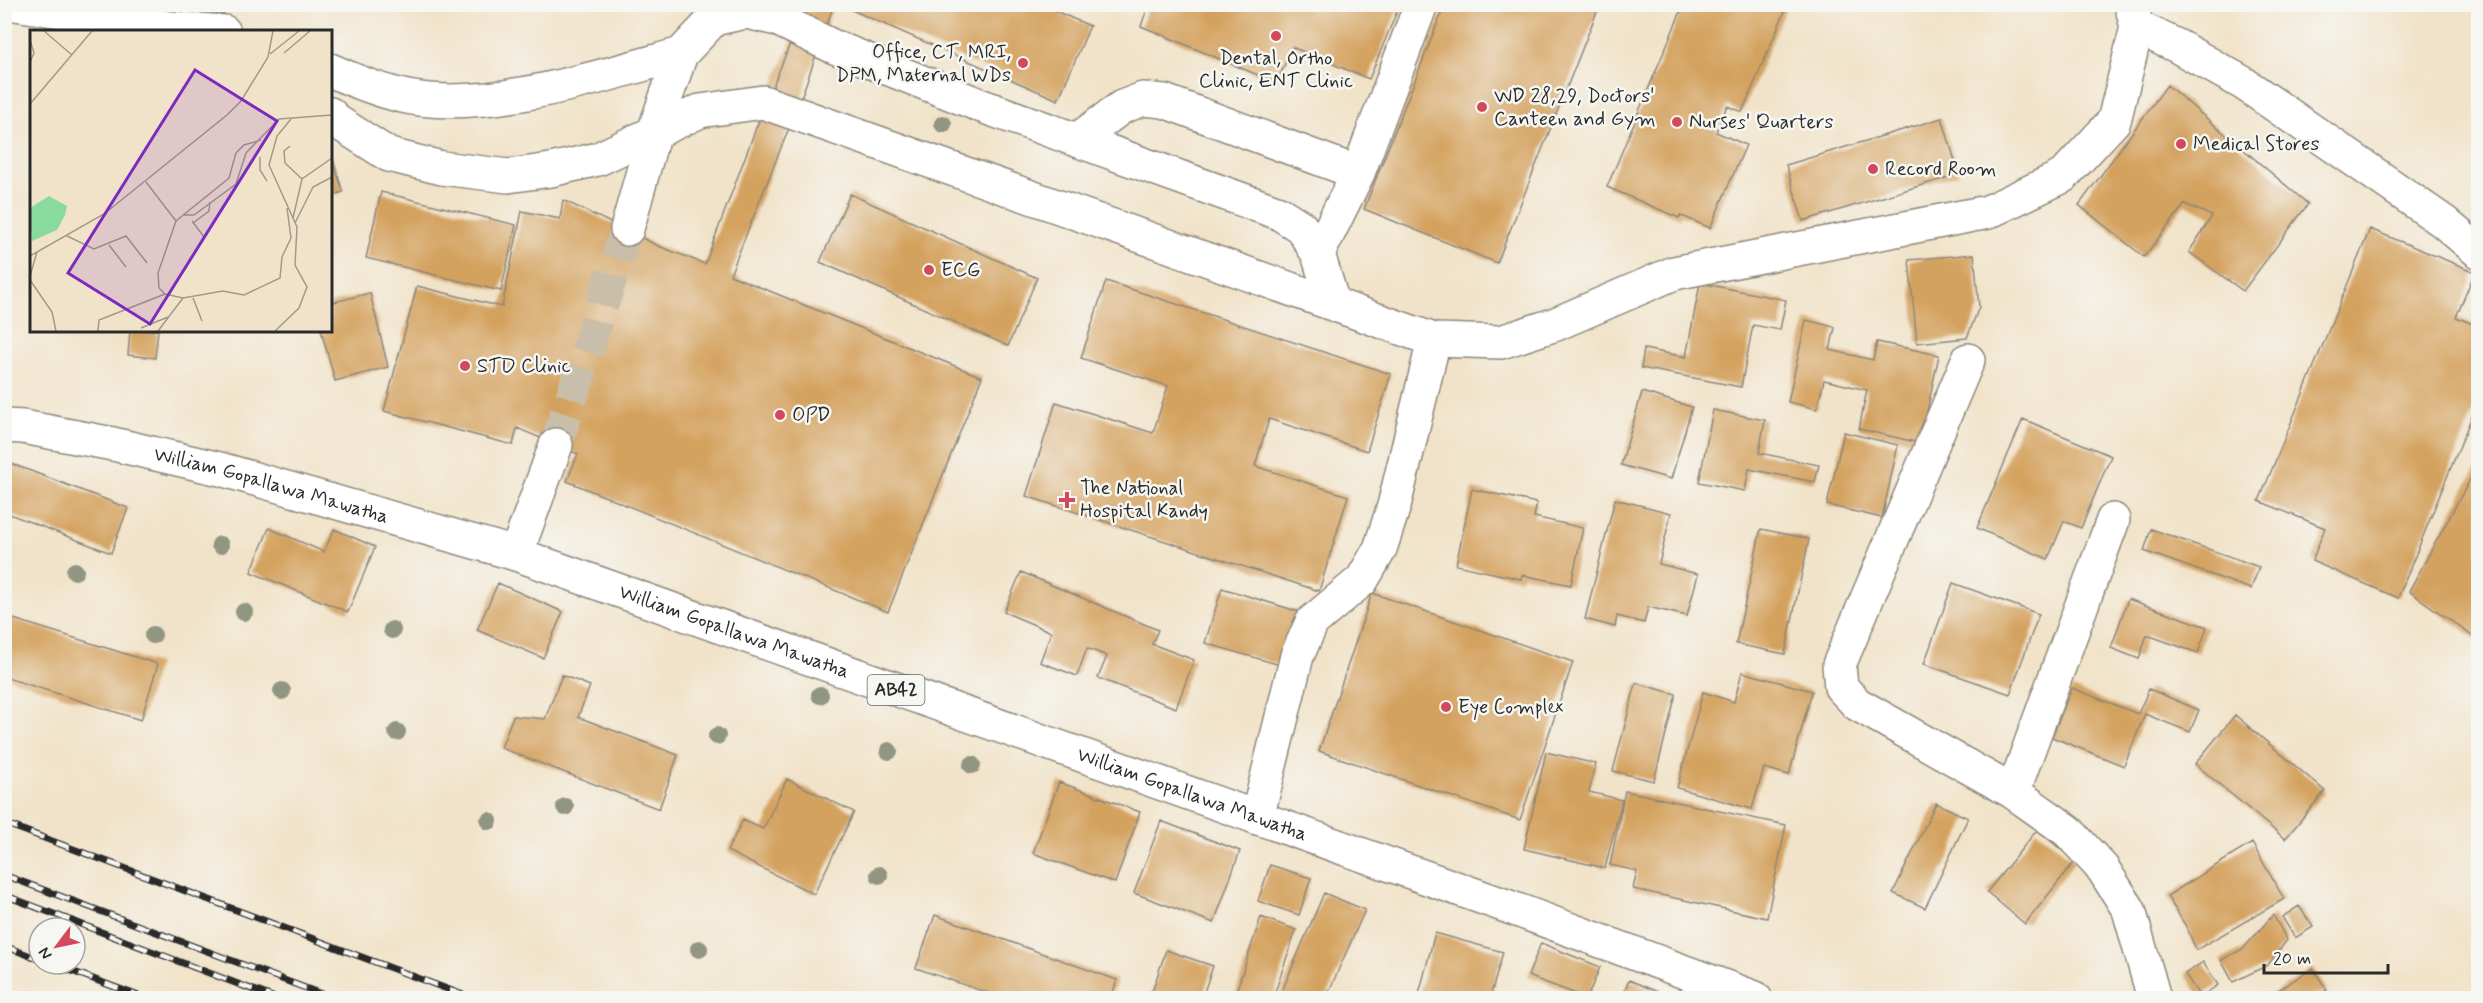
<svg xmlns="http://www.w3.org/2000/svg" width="2483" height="1003" font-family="Mynerve,sans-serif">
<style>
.building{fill:#d4a25e}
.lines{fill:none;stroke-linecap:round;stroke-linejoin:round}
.minor-tunnel{stroke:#c9bea9;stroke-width:33;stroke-dasharray:33 16;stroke-linecap:butt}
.minor-casing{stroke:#8e877a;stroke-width:36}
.major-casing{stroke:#8e877a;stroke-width:36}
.minor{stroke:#fff;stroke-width:33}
.major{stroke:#fff;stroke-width:33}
.rail-casing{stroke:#2b2b2b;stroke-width:7}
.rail{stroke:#f6f6f2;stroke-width:4.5;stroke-dasharray:14;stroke-linecap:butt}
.tree{fill:#919682}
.poi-dot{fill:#d1495b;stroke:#f6f6f2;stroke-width:2}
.labels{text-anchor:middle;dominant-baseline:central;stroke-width:5;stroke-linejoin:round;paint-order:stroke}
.shield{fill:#f6f6f2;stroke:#686867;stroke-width:1.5}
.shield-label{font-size:18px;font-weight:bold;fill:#2b2b2b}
.poi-label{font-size:20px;fill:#2b2b2b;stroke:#f6f6f2;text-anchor:start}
.street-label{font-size:20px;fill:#2b2b2b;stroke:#f6f6f2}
.inset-road{fill:none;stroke:#a2998a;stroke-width:1.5}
.view{fill:#7b2cbf;fill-opacity:0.15;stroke:#7b2cbf;stroke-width:3}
.inset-edge{fill:none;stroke:#2b2b2b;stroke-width:3}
</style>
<rect width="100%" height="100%" fill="#f6f6f2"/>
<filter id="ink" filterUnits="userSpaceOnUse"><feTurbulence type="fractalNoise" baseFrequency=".0167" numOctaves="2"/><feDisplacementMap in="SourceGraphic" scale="12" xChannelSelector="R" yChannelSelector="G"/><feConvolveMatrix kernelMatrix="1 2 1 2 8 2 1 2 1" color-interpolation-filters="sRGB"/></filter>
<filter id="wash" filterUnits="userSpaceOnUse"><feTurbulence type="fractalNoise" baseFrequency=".008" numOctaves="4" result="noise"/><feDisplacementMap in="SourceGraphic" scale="24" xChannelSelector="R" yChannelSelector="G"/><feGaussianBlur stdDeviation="1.35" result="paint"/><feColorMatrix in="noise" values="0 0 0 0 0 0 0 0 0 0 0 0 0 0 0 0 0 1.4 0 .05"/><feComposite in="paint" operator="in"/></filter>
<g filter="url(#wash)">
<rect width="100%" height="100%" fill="#f1e3c9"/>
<g id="blocks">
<path class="building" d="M806 4H834L801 98 730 275 982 377 888 612 567 481 578 454 517 428 513 445 384 411 417 286 502 307 522 211 560 219 563 200 661 247 705 264 756 128Z
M838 4H1039L1090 26 1058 100Z
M1149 4H1400L1369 79 1292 47 1277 83 1141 26Z
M1445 4H1600L1497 263 1364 209Z
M1684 4H1788L1742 112 1727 106 1716 132 1746 145 1710 228 1680 215 1679 218 1607 187Z
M2167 85 2308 204 2243 291 2189 252 2212 216 2185 204 2144 257 2079 205Z
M1942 118 1959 174 1803 221 1786 165Z
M330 151 343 192 330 196Z
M381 192 516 225 501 291 366 258Z
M850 194 1037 278 1008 346 820 262Z
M2370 229 2475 272 2456 317 2478 326V401L2398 598 2312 561 2325 528 2259 501Z
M1974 254 1979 307 1967 338 1917 343 1909 260Z
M1106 281 1391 374 1367 451 1269 419 1255 466 1348 496 1319 591 1026 496 1056 402 1153 433 1168 386 1081 358Z
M1700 283 1786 300 1780 330 1753 325 1741 387 1641 368 1644 349 1686 357Z
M370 293 388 367 335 381 321 330H330V303Z
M1806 320 1835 327 1830 350 1873 360 1877 342 1939 355 1920 443 1859 429 1867 390 1824 380 1817 409 1788 402Z
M130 330H158L155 358 128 355Z
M1642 392 1692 407 1671 479 1621 465Z
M1713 410 1765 420 1759 453 1819 465 1815 482 1749 469 1745 491 1699 482Z
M2023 419 2111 456 2081 528 2064 521 2048 559 1977 528Z
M1844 432 1898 445 1882 518 1827 505Z
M7 462 128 508 111 553 4 512V467Z
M2478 465V640L2409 591Z
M1472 489 1537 503 1534 517 1583 528 1571 585 1522 575 1521 579 1456 565Z
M1615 499 1671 513 1659 564 1698 574 1687 616 1648 607 1644 623 1617 616 1615 627 1585 619Z
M269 528 324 552 334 529 375 547 348 612 251 572Z
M1761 529 1809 539 1785 654 1736 644Z
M2151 529 2259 567 2251 589 2144 551Z
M1021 572 1158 630 1152 644 1194 660 1176 708 1098 678 1107 656 1087 648 1077 676 1040 662 1051 632 1004 612Z
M498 583 563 612 543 658 477 630Z
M1953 583 2039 614 2010 694 1924 664Z
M1222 588 1303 613 1287 667 1205 643Z
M1372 593 1573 662 1520 820 1319 751Z
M2128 599 2207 627 2198 653 2147 635 2139 659 2111 648Z
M4 616 158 664 141 720 4 677Z
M1742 672 1812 691 1789 775 1764 768 1752 809 1677 788 1703 692 1734 702Z
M562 675 590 686 578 717 678 755 659 809 501 748 513 716 545 719Z
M1636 683 1676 694 1654 781 1613 771Z
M2072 688 2138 714 2149 689 2199 710 2190 732 2145 714 2124 766 2052 737Z
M2235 715 2325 791 2285 839 2195 764Z
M1546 752 1596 764 1589 792 1622 800 1605 868 1524 849Z
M787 779 854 812 814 894 727 851 743 820 763 829Z
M1059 782 1140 812 1115 883 1033 853Z
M1625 791 1786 825 1767 918 1633 889 1637 871 1610 865Z
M1936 803 1968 818 1925 908 1893 893Z
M1161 821 1240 851 1214 923 1134 893Z
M2037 830 2075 861 2025 924 1987 892Z
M2252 843 2284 899 2196 950 2187 928 2167 896Z
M1270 865 1311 878 1299 915 1258 901Z
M1324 893 1365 910 1326 998H1279Z
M2299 906 2313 927 2295 938 2282 917Z
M935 915 1117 980 1111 998H1002L916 968Z
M2273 915 2287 940 2268 965 2233 982 2221 960 2243 949Z
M1261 917 1296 930 1273 998H1234Z
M1435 933 1503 952 1490 998H1418Z
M1541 943 1600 967 1587 998 1528 976Z
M1166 950 1213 966 1202 998H1150Z
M2203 962 2218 985 2200 997 2185 974Z
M2313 968 2327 990 2313 998H2266Z
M1629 980 1673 998H1622Z"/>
</g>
</g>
<g filter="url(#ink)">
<use href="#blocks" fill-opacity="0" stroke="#8e877a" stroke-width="1.5"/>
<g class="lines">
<path class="minor-tunnel" d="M556 445 627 229"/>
<g class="minor-casing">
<path id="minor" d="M15 4 170 28 224 32
M2137 27 2177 46 2243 83 2444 222 2478 251
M330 70C352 80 375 89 398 95 480 116 601 76 681 54
M330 114 339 123 389 155 442 168 508 176 551 170 598 159 700 111 763 102 1434 340 1501 342 1556 324 1674 273 1988 212 2063 176 2114 121 2137 27 2131 4
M1077 140 1122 107 1143 99 1164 101 1358 173
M627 229 654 132 681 54 714 19 746 12 777 19 832 46 982 106 1279 213 1301 227 1318 254 1333 303
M1318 254 1358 173 1420 7
M1968 360 1839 665 1841 687 1857 704 2013 792 2068 831 2103 869 2129 910 2154 998
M516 554 556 445
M2013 792 2113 520
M1257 818 1297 656 1312 622 1362 580 1380 549 1394 506 1434 340"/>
</g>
<g class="major-casing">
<g id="major">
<path id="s1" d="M4 426 23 427 113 444 220 469 516 554 1509 907 1755 998"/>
</g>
</g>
<use href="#minor" class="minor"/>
<use href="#major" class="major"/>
<g class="rail-casing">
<path id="rail" d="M4 823 471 998
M4 875 332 998
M4 895 275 998
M4 946 39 959
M53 964 144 998"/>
</g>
<use href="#rail" class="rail"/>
</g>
<g class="tree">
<circle cx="943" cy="124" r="9"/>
<circle cx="220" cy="545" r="9"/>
<circle cx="75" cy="571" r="9"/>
<circle cx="244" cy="612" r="9"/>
<circle cx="392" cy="630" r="9"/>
<circle cx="153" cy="635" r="9"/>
<circle cx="282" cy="691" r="9"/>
<circle cx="820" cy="695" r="9"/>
<circle cx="397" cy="732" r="9"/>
<circle cx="717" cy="736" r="9"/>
<circle cx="889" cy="751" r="9"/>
<circle cx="972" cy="765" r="9"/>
<circle cx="565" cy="807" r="9"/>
<circle cx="489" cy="821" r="9"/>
<circle cx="879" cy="875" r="9"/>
<circle cx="699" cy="949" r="9"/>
</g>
</g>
<g class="poi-dot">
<circle cx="1276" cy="36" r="6"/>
<circle cx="1023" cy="63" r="6"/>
<circle cx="1482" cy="107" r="6"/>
<circle cx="1677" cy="122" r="6"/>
<circle cx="2181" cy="144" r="6"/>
<circle cx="1873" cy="169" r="6"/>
<circle cx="929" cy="270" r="6"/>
<circle cx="465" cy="366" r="6"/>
<circle cx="780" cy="415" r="6"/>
<path d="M1064 491h6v6h6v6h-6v6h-6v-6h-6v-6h6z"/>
<circle cx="1446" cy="707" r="6"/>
</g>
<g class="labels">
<rect class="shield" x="867.5" y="675" width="57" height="30" rx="4.5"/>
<g class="shield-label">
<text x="896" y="690">AB42</text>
</g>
<g class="poi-label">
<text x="1011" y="52" text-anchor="end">Office, CT, MRI,<tspan x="1011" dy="23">DPM, Maternal WDs</tspan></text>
<text x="1276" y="58" text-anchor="middle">Dental, Ortho<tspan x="1276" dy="23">Clinic, ENT Clinic</tspan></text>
<text x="1494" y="96">WD 28,29, Doctors'<tspan x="1494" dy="23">Canteen and Gym</tspan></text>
<text x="1689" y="122">Nurses' Quarters</text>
<text x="2193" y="144">Medical Stores</text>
<text x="1885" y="169">Record Room</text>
<text x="941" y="270">ECG</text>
<text x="477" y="366">STD Clinic</text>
<text x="792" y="415">OPD</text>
<text x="1080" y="488">The National<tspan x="1080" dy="23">Hospital Kandy</tspan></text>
<text x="1458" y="707">Eye Complex</text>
</g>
<g class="street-label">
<text stroke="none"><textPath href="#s1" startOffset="274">William Gopallawa Mawatha</textPath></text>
<text stroke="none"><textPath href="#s1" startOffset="760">William Gopallawa Mawatha</textPath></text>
<text stroke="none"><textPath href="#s1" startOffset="1246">William Gopallawa Mawatha</textPath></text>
</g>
</g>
<g transform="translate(30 30)">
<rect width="302" height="302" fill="#f1e3c9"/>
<path d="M19 166 37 176 35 185 27 200 2 211 0 178Z" fill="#88db9c"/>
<path class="inset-road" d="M14 1 42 25M0 10 4 23 0 32M254 23 280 1M240 24 269 1M0 74 62 1M231 110 214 115 206 123 199 148 146 191 128 243 129 258 135 264 153 268 193 261 214 265 250 248 252 227 261 208 257 178M260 116 254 121 255 133 272 149M230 127V140L237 151M116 152 146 191M154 185H164L206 154 216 123 249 89 302 85M263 188 272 149 302 128M162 191 174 207M163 193 179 181 180 172M265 193 283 157 302 147M37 206 64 219 96 206 117 233M79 215 96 237M0 226 74 184 197 85 211 71 238 27 243 1M0 246 7 222M0 250 22 282 26 301M163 268 172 291M111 298 138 287M68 301 69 290 135 264M128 301 153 268M245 301 269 278 277 257 265 235 267 197 239 135 247 106 261 89"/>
<path class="view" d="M165 40 247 91 120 294 38 243Z"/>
<rect width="302" height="302" class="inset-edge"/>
</g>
<rect width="2483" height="1003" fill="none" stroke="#f6f6f2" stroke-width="24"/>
<g transform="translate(57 946) rotate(238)"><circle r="28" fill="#f6f6f2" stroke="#a5a5a2" stroke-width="1.5"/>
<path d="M0-4.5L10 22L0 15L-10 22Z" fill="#d1495b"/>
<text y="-9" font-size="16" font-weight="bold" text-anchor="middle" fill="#2b2b2b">N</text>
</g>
<path d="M2264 964v9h124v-9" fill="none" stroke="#2b2b2b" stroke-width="3"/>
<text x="2273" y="964" font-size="18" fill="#2b2b2b" stroke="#f6f6f2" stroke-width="4.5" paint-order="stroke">20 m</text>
</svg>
